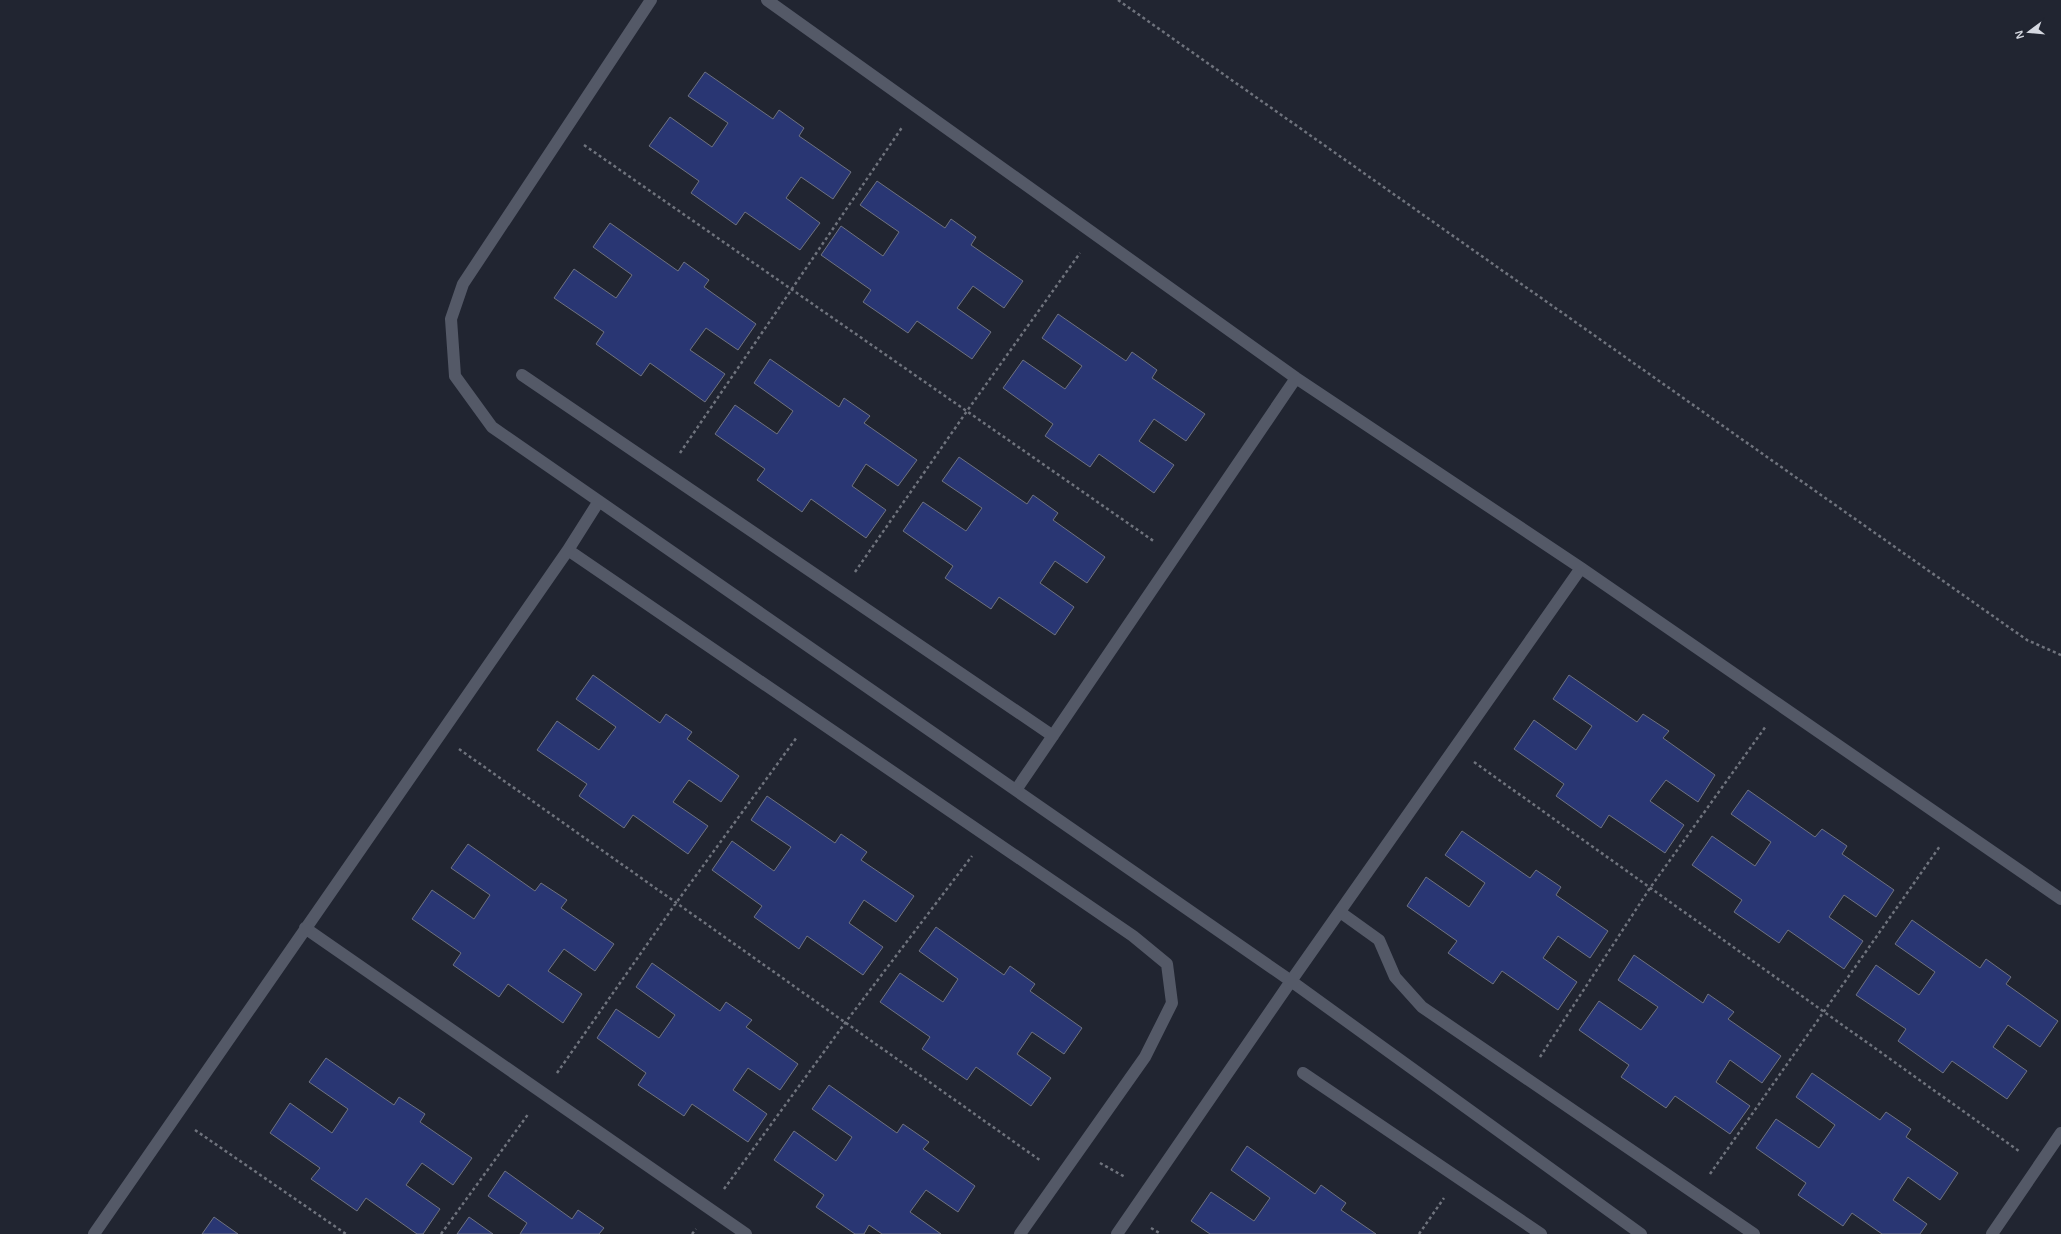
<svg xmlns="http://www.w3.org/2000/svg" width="2061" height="1234" font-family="Arial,sans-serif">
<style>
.building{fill:#293673;stroke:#6e7281}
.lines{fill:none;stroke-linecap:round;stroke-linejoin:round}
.path{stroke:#6f737d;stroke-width:2.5;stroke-dasharray:3 3;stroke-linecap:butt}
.minor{stroke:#545967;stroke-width:12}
</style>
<rect width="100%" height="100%" fill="#212531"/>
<path class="building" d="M705 72 773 119 779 110 804 128 799 136 851 172 833 199 801 177 786 198 820 223 800 250 745 212 736 225 691 193 699 181 649 146 670 117 712 147 728 123 688 96Z
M877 181 945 228 951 219 976 237 971 245 1023 281 1004 308 973 286 957 308 991 332 972 359 917 321 908 333 863 302 871 290 821 255 841 226 883 256 899 232 860 205Z
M610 223 678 271 684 262 709 280 704 287 756 324 738 350 706 328 690 350 725 374 705 402 650 363 641 376 596 344 604 332 554 298 574 269 616 298 632 275 593 247Z
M1058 314 1126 361 1132 352 1157 370 1152 378 1205 414 1186 441 1154 419 1139 441 1174 465 1154 493 1099 454 1090 467 1045 436 1053 424 1003 388 1023 360 1065 389 1082 366 1042 338Z
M770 359 839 407 844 398 870 416 864 423 917 460 898 486 866 464 852 486 886 510 866 538 811 499 802 512 757 480 765 469 715 434 735 405 777 434 793 411 754 383Z
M959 457 1027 504 1033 495 1058 513 1053 520 1105 557 1087 583 1055 561 1040 583 1074 607 1055 635 999 597 991 609 945 578 953 566 903 531 923 502 966 531 982 508 942 481Z
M593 675 660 723 666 714 692 732 687 739 739 776 721 802 689 780 673 802 708 826 688 854 633 815 624 828 579 796 587 784 537 750 557 721 599 750 616 727 576 699Z
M1569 675 1637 722 1643 714 1669 731 1663 738 1715 775 1698 802 1666 780 1650 801 1684 825 1665 853 1609 815 1601 828 1556 796 1564 784 1514 749 1534 720 1576 750 1592 726 1553 699Z
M1748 790 1815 837 1822 829 1847 846 1842 854 1894 890 1876 917 1844 895 1829 917 1863 941 1844 969 1788 930 1779 943 1734 912 1742 900 1692 865 1712 836 1755 866 1771 842 1731 814Z
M767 796 835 843 841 834 867 852 861 860 914 896 896 922 864 900 849 923 883 947 863 975 807 936 799 949 754 917 762 906 712 870 732 841 774 871 791 847 751 820Z
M1462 831 1530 878 1536 870 1561 887 1556 895 1608 931 1590 958 1558 936 1543 958 1577 982 1558 1010 1502 971 1493 984 1448 953 1457 941 1407 906 1426 877 1469 907 1485 883 1445 855Z
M468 844 535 891 541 883 567 900 561 908 614 944 595 971 564 949 548 971 582 994 563 1023 508 984 499 997 453 965 461 953 412 919 432 890 474 919 490 895 451 868Z
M1912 920 1980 968 1986 959 2011 977 2006 984 2058 1021 2040 1047 2008 1025 1993 1047 2027 1071 2007 1099 1952 1061 1943 1073 1898 1041 1906 1029 1856 995 1876 965 1919 995 1935 972 1895 944Z
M936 927 1004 975 1010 966 1035 984 1030 991 1082 1028 1064 1054 1032 1032 1017 1054 1051 1078 1031 1106 976 1067 967 1080 922 1049 930 1037 880 1002 900 973 943 1002 958 979 919 951Z
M1634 955 1703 1003 1708 994 1734 1012 1728 1019 1781 1056 1762 1083 1730 1060 1716 1082 1750 1106 1730 1134 1675 1096 1666 1108 1621 1077 1629 1065 1579 1030 1599 1001 1641 1030 1658 1007 1618 980Z
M652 963 720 1011 726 1002 752 1020 746 1027 798 1064 780 1090 748 1068 733 1090 767 1114 748 1142 692 1104 684 1116 638 1085 646 1073 597 1038 616 1009 659 1038 675 1015 636 987Z
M326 1058 394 1105 399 1097 425 1114 420 1122 472 1158 453 1185 422 1163 406 1185 440 1209 423 1234H417L366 1198 357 1211 311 1179 320 1168 270 1133 290 1103 332 1133 348 1109 309 1082Z
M1812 1073 1880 1120 1886 1112 1911 1129 1906 1137 1958 1173 1940 1200 1908 1177 1893 1200 1927 1224 1920 1234H1882L1852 1213 1843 1226 1798 1195 1806 1183 1756 1148 1776 1119 1819 1148 1835 1125 1796 1097Z
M829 1085 897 1133 903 1124 929 1142 923 1149 975 1186 958 1212 926 1190 910 1212 941 1234H882L869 1225 864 1234H855L816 1207 824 1195 774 1160 794 1131 836 1161 852 1137 812 1109Z
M1247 1146 1315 1194 1321 1185 1346 1203 1341 1210 1376 1234H1210L1191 1221 1211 1192 1254 1221 1270 1198 1231 1170Z
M505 1171 572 1219 578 1210 604 1228 599 1234H520L527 1223 488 1196Z
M214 1217 238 1234H202Z
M469 1217 493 1234H457Z"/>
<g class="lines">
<path class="path" d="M1118 0 2027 640 2061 655
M584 145 1155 542
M680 453 903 126
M855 572 967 411 1080 253
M459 749 1041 1161
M1474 762 2019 1151
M1540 1057 1650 888 1766 726
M557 1073 676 903 797 737
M195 1130 346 1234
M1100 1163 1125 1177
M1710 1174 1940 846
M724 1189 845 1023 972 856
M1151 1228 1161 1234
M441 1234 529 1113
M692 1234 696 1229
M1419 1234 1444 1198"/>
<path class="minor" d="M651 0 463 284 451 319 455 376 492 427 1291 981 1641 1234
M767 0 1296 378 1581 568 2061 899
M522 375 1053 736
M568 550 1133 936 1167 964 1172 1003 1145 1057 1020 1234
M1016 790 1296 378
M1340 912 1379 940 1395 977 1422 1007 1754 1234
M305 928 746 1234
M1303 1073 1541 1234
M94 1234 568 550 599 501
M1117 1234 1291 981 1581 568
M1992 1234 2061 1133"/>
</g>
<g transform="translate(2029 32) rotate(254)" stroke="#212531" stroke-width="3" paint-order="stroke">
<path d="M0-3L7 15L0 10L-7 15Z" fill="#d5d8e0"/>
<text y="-6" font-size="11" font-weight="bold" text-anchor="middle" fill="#d5d8e0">N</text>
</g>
</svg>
